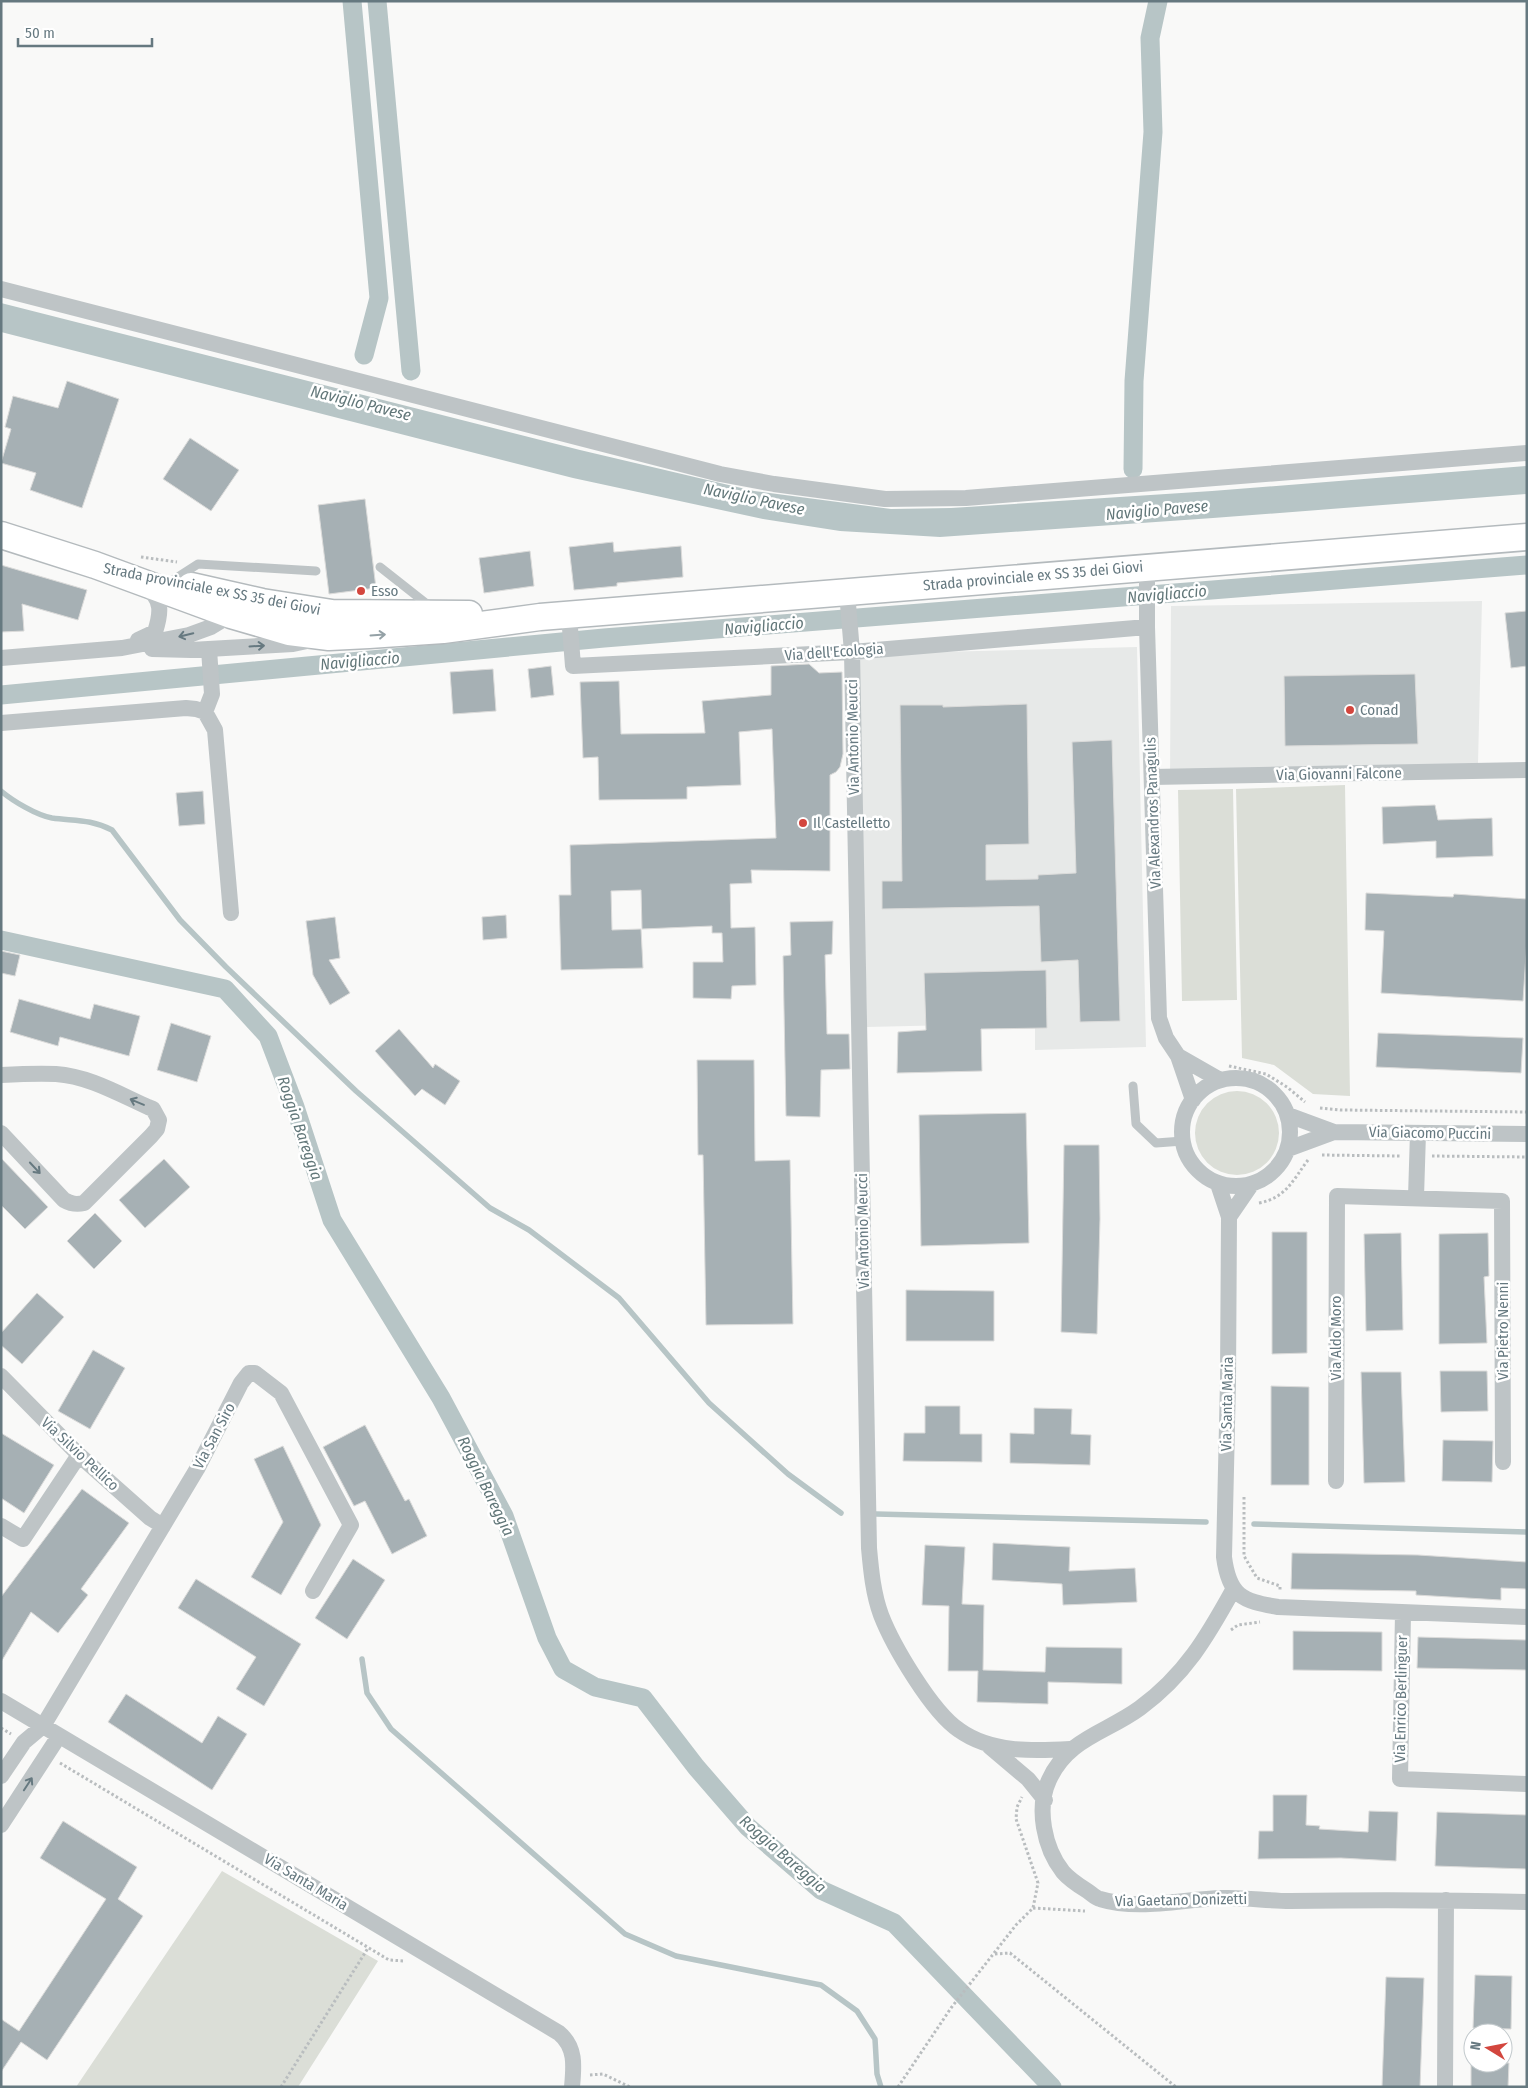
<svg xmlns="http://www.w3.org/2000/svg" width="1528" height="2088" font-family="'Fira Sans Condensed',sans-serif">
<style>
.built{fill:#e7e9e8}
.green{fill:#dbded7}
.water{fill:#b7c5c6}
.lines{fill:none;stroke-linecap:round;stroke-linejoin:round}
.stream{stroke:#b7c5c6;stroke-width:5.5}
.canal{stroke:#b7c5c6;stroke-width:19}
.building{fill:#a6b0b4;stroke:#dbdbda}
.primary-casing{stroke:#b4babd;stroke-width:29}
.path{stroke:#b9bdbf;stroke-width:3;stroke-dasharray:2.5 2.5;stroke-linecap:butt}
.lane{stroke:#bec4c6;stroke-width:9}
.street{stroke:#bec4c6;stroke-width:16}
.primary{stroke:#fff;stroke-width:26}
.oneway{stroke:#667980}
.oneway2{stroke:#94a1a6}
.poi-dot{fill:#d3463e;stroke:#fff;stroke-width:2}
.labels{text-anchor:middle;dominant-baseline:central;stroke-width:5;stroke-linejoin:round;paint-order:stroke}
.street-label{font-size:15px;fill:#667980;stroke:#fff}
.poi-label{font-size:15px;fill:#667980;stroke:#fff;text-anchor:start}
.water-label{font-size:16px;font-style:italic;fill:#627779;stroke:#fff}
</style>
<rect width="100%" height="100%" fill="#f9f9f8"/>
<path class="built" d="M1482 601 1478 763 1170 781 1171 606Z
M1137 647 1146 1047 1035 1050V1023L867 1027 858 654Z"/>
<path class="green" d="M1345 785 1350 1096 1313 1094 1274 1065 1242 1058 1236 789Z
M1233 789 1237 1000 1182 1001 1178 790Z
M1195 1133a42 42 0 1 1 84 0a42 42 0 1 1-84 0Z
M222 1871 378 1961 298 2087H76Z"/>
<path class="water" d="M1 303 580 450 754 491 891 509 951 508 1212 491 1527 466V494L1213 518 940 537 840 531 763 519 573 478 1 332Z"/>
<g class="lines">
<path class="stream" d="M1 791C13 801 36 815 52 818 75 821 91 819 112 830L180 920 226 967 356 1091 490 1208 529 1230 619 1298 709 1403 788 1474 841 1513
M876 1514 1206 1522
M1254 1524 1527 1532
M362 1659 367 1693 391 1729 625 1934 676 1956 821 1985 857 2011 875 2039 877 2074 881 2087"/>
<path class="canal" d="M352 1 379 298 364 355
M377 1 411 371
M1133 469 1134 381 1153 132 1150 38 1158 1
M1 695 604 638 1527 565
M1 940 225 989 268 1036 295 1107 332 1220 441 1398 504 1516 547 1638 563 1669 595 1687 643 1698 696 1767 748 1827 821 1890 894 1923 1052 2087"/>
</g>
<path class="building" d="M67 381 119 399 82 508 30 490 36 473 1 463 11 429 5 427 13 396 58 408Z
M190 438 239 470 211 511 163 479Z
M365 499 376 588 329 594 318 505Z
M613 542 614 552 681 546 683 577 617 583V586L574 590 569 547Z
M530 551 534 586 484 593 479 558Z
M1 565 87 590 78 620 22 604 24 631 1 632Z
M1527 611V666L1511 668 1505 613Z
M809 664 819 673 842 672 843 754 840 767 836 772 830 775V871L751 870 752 883 730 884 731 928 755 927 756 985 732 986 731 999 693 998V962H723L722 933H712V926L642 929 641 890 611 891 612 930 641 929 643 968 561 970 559 895H571L570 845 776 838 772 729 739 732 741 785 687 787V799L599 800 598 757 583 758 580 682 619 681 621 734 705 733 702 701 771 695V666Z
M551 666 554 695 531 698 528 669Z
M493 669 496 711 453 714 450 672Z
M1415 674 1418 744 1285 746 1284 676Z
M1027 704 1029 844 986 845V880L1038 879V875L1076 873 1072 742 1112 740 1120 1021 1080 1022 1078 960 1041 962 1039 906 882 909V881H902L900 705H943V707Z
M203 791 205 824 179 826 176 793Z
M1435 805 1438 820 1492 818 1493 856 1436 858V841L1383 844 1382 807Z
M1366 893 1453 897 1454 894 1527 899V939L1523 1001 1381 993 1384 931 1365 930Z
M506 915 507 938 483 940 482 917Z
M335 917 340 958 329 960 350 993 330 1005 313 975 306 921Z
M833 921 832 954 825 955 827 1034H849L850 1069 821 1070 820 1117 786 1116 783 956 791 955 790 922Z
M1 951 20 955 15 976 1 973Z
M1046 970 1047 1028 981 1029 982 1071 897 1073 898 1032 926 1030 924 973Z
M19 999 90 1019 94 1004 140 1016 129 1056 60 1037 58 1046 10 1032Z
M171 1023 211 1036 197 1082 157 1070Z
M399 1029 433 1068 435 1064 460 1081 445 1105 422 1089 415 1096 375 1051Z
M1378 1033 1523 1038 1521 1073 1376 1067Z
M697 1060H754L755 1161 790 1160 793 1324 706 1325 703 1155H698Z
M1026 1113 1029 1243 921 1246 919 1115Z
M1064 1145H1099L1100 1219 1097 1334 1061 1332Z
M1 1158 48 1207 25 1229 1 1205Z
M164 1159 190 1187 145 1228 119 1200Z
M95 1213 122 1241 94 1269 67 1241Z
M1272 1232H1307V1353L1272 1354Z
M1401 1233 1403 1330 1366 1331 1364 1234Z
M1488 1233 1489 1276 1484 1277 1487 1343 1439 1344V1234Z
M906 1290 994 1291V1341H906Z
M37 1293 64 1317 22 1364 1 1345V1333Z
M93 1350 125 1368 90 1429 58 1411Z
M1440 1371H1487L1488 1411 1441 1412Z
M1361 1372H1401L1405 1482 1364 1483Z
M1271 1386 1309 1387V1485H1271Z
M925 1406H960V1434H982V1462L903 1461 904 1433H925Z
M1034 1408 1072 1409 1071 1434 1091 1435 1090 1465 1010 1463V1433L1034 1434Z
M365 1425 405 1501 409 1499 427 1536 392 1554 365 1501 354 1506 323 1447Z
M1 1433 54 1465 24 1513 1 1498Z
M1443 1440 1493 1441 1492 1482 1442 1481Z
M283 1446 321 1525 281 1595 251 1577 283 1522 254 1459Z
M82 1489 129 1523 81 1589 88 1595 58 1633 31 1612 1 1662V1597Z
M993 1543 1070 1547 1069 1571 1135 1568 1137 1602 1063 1605 1062 1584 992 1580Z
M925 1545 965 1547 962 1604 984 1605 983 1670 1045 1672 1046 1647 1122 1648V1684L1048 1682V1704L977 1702 978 1671H948L949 1606 922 1605Z
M1292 1553 1418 1555 1527 1562V1589L1501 1588V1600L1416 1595V1591L1291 1589Z
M353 1559 385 1580 347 1639 315 1618Z
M196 1579 301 1644 264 1706 236 1689 256 1657 178 1608Z
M1293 1631 1382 1632V1671L1293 1670Z
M1418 1637 1527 1640V1670L1417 1668Z
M126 1694 202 1743 218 1716 247 1734 212 1790 108 1722Z
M1273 1795H1307L1306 1825 1320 1826 1319 1829 1368 1832 1369 1811 1398 1812 1396 1861 1341 1858 1258 1859 1259 1831H1273Z
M1437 1812 1527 1815V1869L1435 1866Z
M63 1821 137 1867 118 1899 143 1916 47 2060 21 2042 1 2072V2019L19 2031 106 1899 40 1858Z
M1475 1975 1512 1976 1511 2029 1473 2028Z
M1386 1977 1424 1978 1420 2087H1382Z
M1471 2063H1509L1508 2087H1471Z"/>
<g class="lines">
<g class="primary-casing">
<path id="primary" d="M1 535 95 565 231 615 289 632 329 637 369 635 443 630 540 617 1527 537
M191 586 262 602 332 613 469 614"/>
</g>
<path class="path" d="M141 557 177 562
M1229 1066 1266 1074 1287 1087 1305 1102
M1320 1108 1341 1110 1527 1112
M1322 1155 1401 1156
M1432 1156 1527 1157
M1259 1203C1286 1198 1293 1180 1308 1160
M1244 1497V1556L1257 1578 1280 1586V1591
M1231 1630 1238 1625 1260 1622
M1 1728 11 1734
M60 1763 389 1960 404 1961
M1033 1908 1085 1911
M995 1954 1010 1953 1176 2087
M590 2075 603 2074 630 2087
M281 2087 368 1948
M898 2087 951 2008 1016 1925 1033 1908 1038 1883 1016 1819 1017 1807 1022 1797"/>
<path class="lane" d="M380 567 432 608
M170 582 198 564 316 571
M1133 1086 1136 1124 1156 1143 1183 1141"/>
<path class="street" d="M1 289 720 474 774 484 885 499 966 498 1527 453
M1147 566V627L1159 1018 1166 1038 1178 1056 1193 1100
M847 592 852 652 869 1548C871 1570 873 1593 881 1615 893 1646 932 1712 959 1730 991 1753 1033 1751 1070 1749
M569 615 573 666 852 652 1147 627
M138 640 155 632C161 613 163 600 146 587
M152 649 191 650 293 644 307 641
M1 658 122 648 189 635 211 627 234 613
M205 712 212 694 209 649
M1 723 186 708 196 709 205 712 215 730 231 913
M1152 777 1527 770
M1178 1056 1220 1080
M1 1075C19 1074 38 1073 56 1074 88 1076 119 1094 148 1107L153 1109 159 1120 157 1129 151 1136 84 1203C76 1205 71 1204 64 1200L1 1133
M1182 1132a54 54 0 1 1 108 0a54 54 0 1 1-108 0Z
M1288 1115 1334 1132 1527 1134
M1288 1149 1334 1132
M1218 1184 1229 1217 1228 1381 1224 1557C1229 1596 1242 1601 1278 1607L1527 1617
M1416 1197 1418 1133
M1229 1217 1251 1185
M1 1376 79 1455 150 1518 163 1526
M1336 1481 1337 1196 1502 1201 1503 1462
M1 1526 23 1539 79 1455
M1233 1590C1207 1637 1185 1675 1140 1708 1106 1733 1068 1738 1049 1780 1036 1808 1044 1848 1063 1872 1069 1879 1078 1885 1086 1890 1091 1893 1095 1898 1100 1899 1139 1911 1183 1899 1222 1898 1245 1897 1267 1901 1290 1901 1369 1900 1448 1900 1527 1902
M1403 1613 1400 1779 1527 1784
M1 1701 559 2033C576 2047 574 2066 572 2087
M990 1747 1028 1779 1045 1800
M1 1776 24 1742 43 1726 197 1469 241 1383 249 1373H255L281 1393 351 1525 313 1591
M1 1825 59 1736
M1445 2087 1446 1900"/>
<use href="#primary" class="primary"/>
</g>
<defs><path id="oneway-shaft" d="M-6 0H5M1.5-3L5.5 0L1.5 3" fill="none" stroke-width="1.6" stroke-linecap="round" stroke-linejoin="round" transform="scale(1.25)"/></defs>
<g class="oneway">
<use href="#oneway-shaft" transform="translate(186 635) rotate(166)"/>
<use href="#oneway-shaft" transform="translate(257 646) rotate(-3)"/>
<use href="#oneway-shaft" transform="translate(137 1102) rotate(-157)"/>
<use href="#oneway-shaft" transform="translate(35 1168) rotate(47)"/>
<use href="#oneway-shaft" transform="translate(28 1784) rotate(-57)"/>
</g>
<use class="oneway2" href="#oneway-shaft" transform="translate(378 635) rotate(-4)"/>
<g class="poi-dot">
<circle cx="361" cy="591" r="5"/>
<circle cx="1350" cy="710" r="5"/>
<circle cx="803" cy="823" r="5"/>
</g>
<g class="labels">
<g class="street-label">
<text transform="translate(1033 576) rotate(-5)">Strada provinciale ex SS 35 dei Giovi</text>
<text transform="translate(212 589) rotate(11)">Strada provinciale ex SS 35 dei Giovi</text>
<text transform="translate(834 652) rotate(-4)">Via dell'Ecologia</text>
<text transform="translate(853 737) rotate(-91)">Via Antonio Meucci</text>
<text transform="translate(1339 774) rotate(-1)">Via Giovanni Falcone</text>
<text transform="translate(1153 813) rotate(-92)">Via Alexandros Panagulis</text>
<text transform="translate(1430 1133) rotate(1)">Via Giacomo Puccini</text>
<text transform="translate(863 1231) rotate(-91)">Via Antonio Meucci</text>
<text transform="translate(1503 1331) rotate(-90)">Via Pietro Nenni</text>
<text transform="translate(1336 1338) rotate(-90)">Via Aldo Moro</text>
<text transform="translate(1227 1404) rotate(-89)">Via Santa Maria</text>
<text transform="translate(214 1436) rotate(-62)">Via San Siro</text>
<text transform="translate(80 1454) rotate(43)">Via Silvio Pellico</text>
<text transform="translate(1401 1699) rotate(-89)">Via Enrico Berlinguer</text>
<text transform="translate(306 1882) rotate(31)">Via Santa Maria</text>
<text transform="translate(1181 1900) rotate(-1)">Via Gaetano Donizetti</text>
</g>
<g class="poi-label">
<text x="371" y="591">Esso</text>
<text x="1360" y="710">Conad</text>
<text x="813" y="823">Il Castelletto</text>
</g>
<g class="water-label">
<text transform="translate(361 403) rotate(14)">Naviglio Pavese</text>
<text transform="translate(754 499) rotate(12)">Naviglio Pavese</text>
<text transform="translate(1157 510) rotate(-5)">Naviglio Pavese</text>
<text transform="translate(1167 594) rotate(-5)">Navigliaccio</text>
<text transform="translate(764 626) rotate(-5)">Navigliaccio</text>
<text transform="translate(360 661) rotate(-5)">Navigliaccio</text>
<text transform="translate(300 1128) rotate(71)">Roggia Bareggia</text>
<text transform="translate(486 1486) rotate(64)">Roggia Bareggia</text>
<text transform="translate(783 1854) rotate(41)">Roggia Bareggia</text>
</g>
</g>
<rect width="1528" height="2088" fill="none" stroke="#667980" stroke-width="5"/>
<g transform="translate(1488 2048) rotate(280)"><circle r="24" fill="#ffffff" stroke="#c2c9cc"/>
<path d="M0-4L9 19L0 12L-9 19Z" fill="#d3463e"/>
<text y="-8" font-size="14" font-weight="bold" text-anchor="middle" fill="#667980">N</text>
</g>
<path d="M18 38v8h134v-8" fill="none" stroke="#667980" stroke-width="2.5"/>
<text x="25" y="38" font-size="15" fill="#667980" stroke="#ffffff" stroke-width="4" paint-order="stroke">50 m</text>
</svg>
